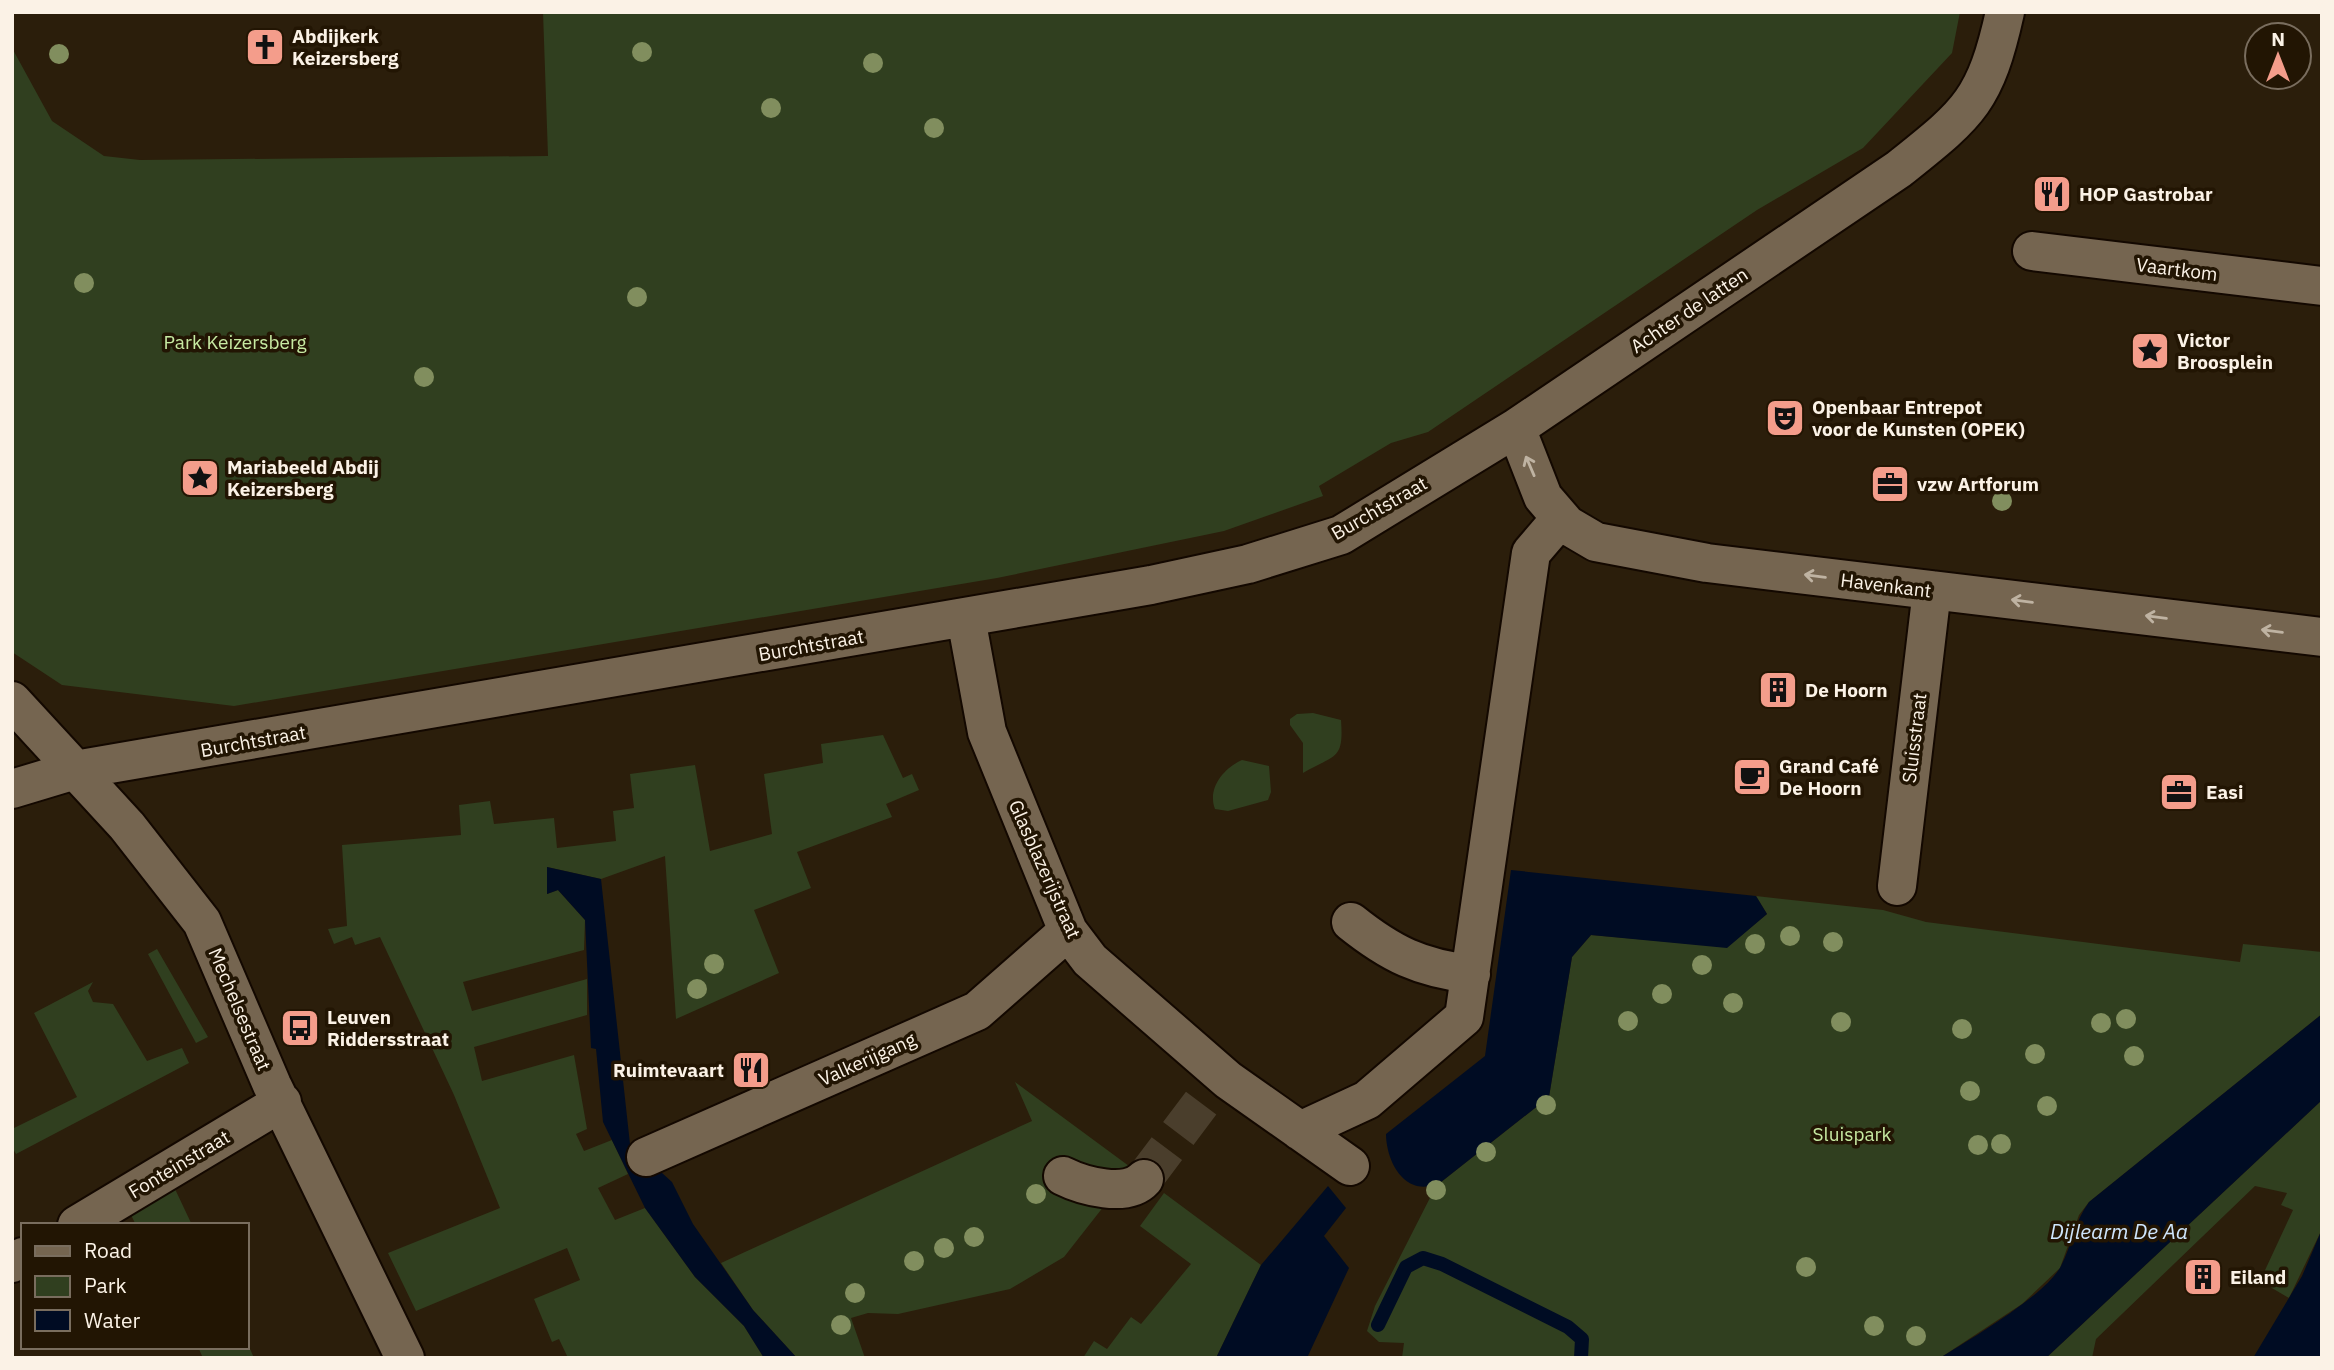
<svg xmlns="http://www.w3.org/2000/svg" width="2334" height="1370" font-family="'IBM Plex Sans',sans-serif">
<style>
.green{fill:#303f1f}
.water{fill:#000c23}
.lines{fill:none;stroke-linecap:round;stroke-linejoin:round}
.stream{stroke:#000c23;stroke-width:14}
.minor-tunnel{stroke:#4a3e2c;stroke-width:38;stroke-dasharray:38 19;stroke-linecap:butt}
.minor-casing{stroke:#130800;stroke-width:42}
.minor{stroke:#756550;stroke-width:38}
.tree{fill:#818e5e}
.oneway{stroke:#bfb3a2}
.labels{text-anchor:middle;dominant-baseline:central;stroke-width:7;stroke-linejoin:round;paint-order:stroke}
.poi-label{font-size:19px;font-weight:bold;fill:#fbf2e6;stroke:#221503;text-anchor:start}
.street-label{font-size:19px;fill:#fbf2e6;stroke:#221503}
.park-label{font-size:19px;fill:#c7eaa2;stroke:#221503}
.water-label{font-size:21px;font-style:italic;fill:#cfe6fd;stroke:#221503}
</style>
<rect width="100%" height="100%" fill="#2b1e0b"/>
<path class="green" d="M543 12H1960L1952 53 1863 148 1757 210 1428 432 1391 443 1319 486 1323 496 1224 531 997 578 234 706 62 685 12 652V48L52 121 104 156 140 160 548 156Z
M1313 713 1341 720C1344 761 1335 754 1303 773V743L1290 725V719L1297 714Z
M883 735 903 778 912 774 919 790 886 804 892 817 797 852 811 888 754 910 779 973 676 1019 665 856 601 879 547 867V894L558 890 585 920 584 950 463 982 472 1011 587 979V1015L474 1047 482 1081 574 1055 587 1129 576 1134 584 1151 612 1140 628 1174 598 1188 615 1220 645 1208 695 1277 744 1326 764 1358H568L559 1339 552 1342 534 1299 580 1280 567 1248 416 1311 388 1253 500 1208 454 1095 380 937 355 945 352 937 334 944 328 929 347 926 342 845 461 835 459 805 490 801 494 824 554 818 557 848 616 841 613 811 634 808 630 774 695 765 710 851 772 834 764 774 823 763 821 744Z
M1242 760 1269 766 1271 792 1268 800 1228 811 1215 809C1207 788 1224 768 1242 760Z
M1756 896 1883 910 1926 922 2240 962 2243 944 2322 952V1014L2089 1202 2079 1215 2060 1268 2022 1304 1940 1358H1402L1404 1343 1379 1342 1367 1331 1375 1306 1436 1186 1549 1097 1572 957 1591 935 1727 947 1767 914Z
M157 949 208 1037 196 1043 148 954Z
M93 982 88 991 93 1002 113 1004 147 1061 182 1048 189 1063 16 1154 12 1147V1129L77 1097 34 1013Z
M1015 1082 1133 1169 1064 1257 1010 1289 898 1314 868 1313 851 1318 865 1358H797L753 1310 721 1263 1032 1121Z
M2322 1100V1229L2289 1298 2260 1281 2293 1210 2281 1205 2287 1193 2255 1186 2096 1339 2092 1358H2046Z
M175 1189 192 1225H136L131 1215Z
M1164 1193 1261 1265 1216 1358H1083L1094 1341 1107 1349 1131 1317 1141 1324 1191 1264 1140 1226Z
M247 1342 254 1358H203L198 1347H247Z"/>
<path class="water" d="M547 867 601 879 630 1144 672 1182 693 1224 753 1310 797 1358H764L744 1326 695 1277 645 1208 603 1122 596 1049 591 1048 585 920 558 890 547 894Z
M1511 870 1756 896 1767 914 1727 948 1591 935 1572 957 1549 1097 1436 1186C1430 1186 1420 1188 1414 1185 1395 1178 1386 1152 1386 1134L1485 1056Z
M2322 1014V1100L2046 1358H1940C1970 1339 2046 1295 2061 1266 2072 1245 2074 1222 2089 1202Z
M1328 1186 1346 1208 1324 1236 1349 1268 1307 1358H1216L1261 1265Z
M2322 1229V1358H2253L2302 1276Z"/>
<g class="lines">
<path class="stream" d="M1378 1325 1406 1267 1423 1258 1442 1264 1568 1327 1582 1339 1581 1358"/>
<path class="minor-tunnel" d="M1144 1179 1205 1098"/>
<g class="minor-casing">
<path id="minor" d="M2032 251 2322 286
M1516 428 1543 497 1567 525 1596 542 1707 563 2322 637
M966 618 987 732 1068 931 1090 960 1228 1080 1350 1166
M12 701 127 826 202 922 272 1085 405 1358
M12 789 75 770 1151 585 1248 564 1341 535 1516 428 1899 169C1969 113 1985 102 2005 12
M1897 886 1932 590
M1351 922C1391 954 1420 968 1471 974
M1300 1131 1367 1100 1464 1017 1531 553 1561 518
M646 1157 977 1011 1068 931
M1063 1176C1083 1186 1127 1198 1144 1179
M77 1225 282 1102
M12 1263 23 1257"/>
</g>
<use href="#minor" class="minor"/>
</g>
<g class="tree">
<circle cx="642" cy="52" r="10"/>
<circle cx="59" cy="54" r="10"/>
<circle cx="873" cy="63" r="10"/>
<circle cx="771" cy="108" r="10"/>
<circle cx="934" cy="128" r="10"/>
<circle cx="84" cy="283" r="10"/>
<circle cx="637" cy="297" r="10"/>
<circle cx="424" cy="377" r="10"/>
<circle cx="2002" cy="501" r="10"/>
<circle cx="1790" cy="936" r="10"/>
<circle cx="1833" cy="942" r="10"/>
<circle cx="1755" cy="944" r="10"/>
<circle cx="714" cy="964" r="10"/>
<circle cx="1702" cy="965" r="10"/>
<circle cx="697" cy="989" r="10"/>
<circle cx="1662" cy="994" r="10"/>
<circle cx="1733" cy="1003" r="10"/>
<circle cx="2126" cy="1019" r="10"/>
<circle cx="1628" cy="1021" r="10"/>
<circle cx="1841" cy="1022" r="10"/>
<circle cx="2101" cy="1023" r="10"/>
<circle cx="1962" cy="1029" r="10"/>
<circle cx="2035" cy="1054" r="10"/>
<circle cx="2134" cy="1056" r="10"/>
<circle cx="1970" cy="1091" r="10"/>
<circle cx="1546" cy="1105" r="10"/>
<circle cx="2047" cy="1106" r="10"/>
<circle cx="2001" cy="1144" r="10"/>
<circle cx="1978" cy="1145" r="10"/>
<circle cx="1486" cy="1152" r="10"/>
<circle cx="1436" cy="1190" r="10"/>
<circle cx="1036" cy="1194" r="10"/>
<circle cx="974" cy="1237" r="10"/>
<circle cx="944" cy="1248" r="10"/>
<circle cx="914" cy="1261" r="10"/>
<circle cx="1806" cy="1267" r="10"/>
<circle cx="855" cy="1293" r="10"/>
<circle cx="841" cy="1325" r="10"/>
<circle cx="1874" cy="1326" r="10"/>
<circle cx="1916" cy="1336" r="10"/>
</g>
<defs><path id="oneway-shaft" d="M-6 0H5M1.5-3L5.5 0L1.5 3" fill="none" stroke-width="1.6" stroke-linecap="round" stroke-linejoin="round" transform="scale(1.75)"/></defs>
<g class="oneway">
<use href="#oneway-shaft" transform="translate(1530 466) rotate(-113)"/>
<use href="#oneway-shaft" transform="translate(1815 576) rotate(-173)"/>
<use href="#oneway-shaft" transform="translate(2022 601) rotate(-173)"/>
<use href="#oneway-shaft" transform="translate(2156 617) rotate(-173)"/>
<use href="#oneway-shaft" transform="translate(2272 631) rotate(-173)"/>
</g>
<defs>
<g id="church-square" transform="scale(2.0125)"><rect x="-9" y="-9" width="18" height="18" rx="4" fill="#f49d8b" stroke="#221503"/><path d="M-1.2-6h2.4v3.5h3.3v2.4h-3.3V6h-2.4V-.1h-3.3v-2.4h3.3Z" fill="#111"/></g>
<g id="restaurant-square" transform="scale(2.0125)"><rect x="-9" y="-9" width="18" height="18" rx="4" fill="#f49d8b" stroke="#221503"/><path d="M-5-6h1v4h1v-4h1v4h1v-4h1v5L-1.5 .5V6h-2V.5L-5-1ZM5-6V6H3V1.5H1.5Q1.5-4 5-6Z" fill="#111"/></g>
<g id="sight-square" transform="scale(2.0125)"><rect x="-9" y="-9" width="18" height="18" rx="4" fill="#f49d8b" stroke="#221503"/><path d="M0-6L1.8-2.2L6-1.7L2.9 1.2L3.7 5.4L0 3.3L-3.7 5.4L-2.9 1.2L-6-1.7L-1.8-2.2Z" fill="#111"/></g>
<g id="theatre-square" transform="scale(2.0125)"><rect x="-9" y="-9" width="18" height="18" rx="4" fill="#f49d8b" stroke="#221503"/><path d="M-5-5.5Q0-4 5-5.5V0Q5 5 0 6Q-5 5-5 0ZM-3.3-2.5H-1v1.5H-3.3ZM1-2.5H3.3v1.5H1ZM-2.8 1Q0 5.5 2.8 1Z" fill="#111"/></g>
<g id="office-square" transform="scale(2.0125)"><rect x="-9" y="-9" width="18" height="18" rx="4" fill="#f49d8b" stroke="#221503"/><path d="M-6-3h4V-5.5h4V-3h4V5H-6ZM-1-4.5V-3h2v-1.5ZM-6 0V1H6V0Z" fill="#111"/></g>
<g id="building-square" transform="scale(2.0125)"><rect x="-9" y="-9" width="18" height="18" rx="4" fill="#f49d8b" stroke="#221503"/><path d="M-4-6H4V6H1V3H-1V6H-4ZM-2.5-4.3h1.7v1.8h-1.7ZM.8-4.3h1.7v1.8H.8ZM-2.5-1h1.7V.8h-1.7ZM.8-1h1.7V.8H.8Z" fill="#111"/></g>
<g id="cafe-square" transform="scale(2.0125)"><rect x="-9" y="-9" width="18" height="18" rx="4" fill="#f49d8b" stroke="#221503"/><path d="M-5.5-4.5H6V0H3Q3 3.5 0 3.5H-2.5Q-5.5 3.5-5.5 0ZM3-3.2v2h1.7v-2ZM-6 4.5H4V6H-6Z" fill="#111"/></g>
<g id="bus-square" transform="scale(2.0125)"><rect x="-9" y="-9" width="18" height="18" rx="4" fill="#f49d8b" stroke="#221503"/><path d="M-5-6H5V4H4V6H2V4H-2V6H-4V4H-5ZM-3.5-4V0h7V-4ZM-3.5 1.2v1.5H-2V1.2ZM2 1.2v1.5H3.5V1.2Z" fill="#111"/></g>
</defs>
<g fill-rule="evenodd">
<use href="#church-square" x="265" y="47"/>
<use href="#restaurant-square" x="2052" y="194"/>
<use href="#sight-square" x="2150" y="351"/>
<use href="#theatre-square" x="1785" y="418"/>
<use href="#sight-square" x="200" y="478"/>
<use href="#office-square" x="1890" y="484"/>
<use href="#building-square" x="1778" y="690"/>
<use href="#cafe-square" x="1752" y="777"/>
<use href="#office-square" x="2179" y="792"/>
<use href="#bus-square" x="300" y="1028"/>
<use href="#restaurant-square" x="751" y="1070"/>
<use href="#building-square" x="2203" y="1277"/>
</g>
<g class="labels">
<g class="poi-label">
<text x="292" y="36">Abdijkerk<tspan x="292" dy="22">Keizersberg</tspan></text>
<text x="2079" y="194">HOP Gastrobar</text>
<text x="2177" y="340">Victor<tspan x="2177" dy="22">Broosplein</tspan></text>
<text x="1812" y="407">Openbaar Entrepot<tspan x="1812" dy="22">voor de Kunsten (OPEK)</tspan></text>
<text x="227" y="467">Mariabeeld Abdij<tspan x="227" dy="22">Keizersberg</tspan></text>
<text x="1917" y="484">vzw Artforum</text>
<text x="1805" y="690">De Hoorn</text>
<text x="1779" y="766">Grand Café<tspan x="1779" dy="22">De Hoorn</tspan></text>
<text x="2206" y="792">Easi</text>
<text x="327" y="1017">Leuven<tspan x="327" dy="22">Riddersstraat</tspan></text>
<text x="724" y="1070" text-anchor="end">Ruimtevaart</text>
<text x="2230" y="1277">Eiland</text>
</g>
<g class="street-label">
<text transform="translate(2177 269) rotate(7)">Vaartkom</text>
<text transform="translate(1689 310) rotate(-34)">Achter de latten</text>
<text transform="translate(1379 508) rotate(-30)">Burchtstraat</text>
<text transform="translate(1886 585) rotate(7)">Havenkant</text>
<text transform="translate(811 645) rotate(-10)">Burchtstraat</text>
<text transform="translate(1914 738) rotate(-83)">Sluisstraat</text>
<text transform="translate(253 741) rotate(-10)">Burchtstraat</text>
<text transform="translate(1045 869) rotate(66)">Glasblazerijstraat</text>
<text transform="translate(240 1009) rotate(67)">Mechelsestraat</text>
<text transform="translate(867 1059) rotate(-24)">Valkerijgang</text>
<text transform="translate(179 1164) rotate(-31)">Fonteinstraat</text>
</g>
<g class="park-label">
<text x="235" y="342">Park Keizersberg</text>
<text x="1852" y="1134">Sluispark</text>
</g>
<g class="water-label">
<text x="2119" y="1231">Dijlearm De Aa</text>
</g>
</g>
<rect width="2334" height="1370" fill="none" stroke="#fbf2e6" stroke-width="28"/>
<rect x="21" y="1223" width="228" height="126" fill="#221503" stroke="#796d5e" stroke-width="2"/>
<rect x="35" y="1246" width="35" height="10" fill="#756550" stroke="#796d5e" stroke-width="2"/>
<text x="84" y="1258" font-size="21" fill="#fbf2e6">Road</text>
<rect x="35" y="1276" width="35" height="21" fill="#303f1f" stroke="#796d5e" stroke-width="2"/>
<text x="84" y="1293" font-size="21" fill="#fbf2e6">Park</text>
<rect x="35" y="1310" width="35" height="21" fill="#000c23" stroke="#796d5e" stroke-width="2"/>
<text x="84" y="1328" font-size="21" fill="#fbf2e6">Water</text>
<g transform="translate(2278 56)"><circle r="33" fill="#221503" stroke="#796d5e" stroke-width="2"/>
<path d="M0-5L12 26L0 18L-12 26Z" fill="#f49d8b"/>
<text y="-10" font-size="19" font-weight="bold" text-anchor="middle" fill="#fbf2e6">N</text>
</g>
</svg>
